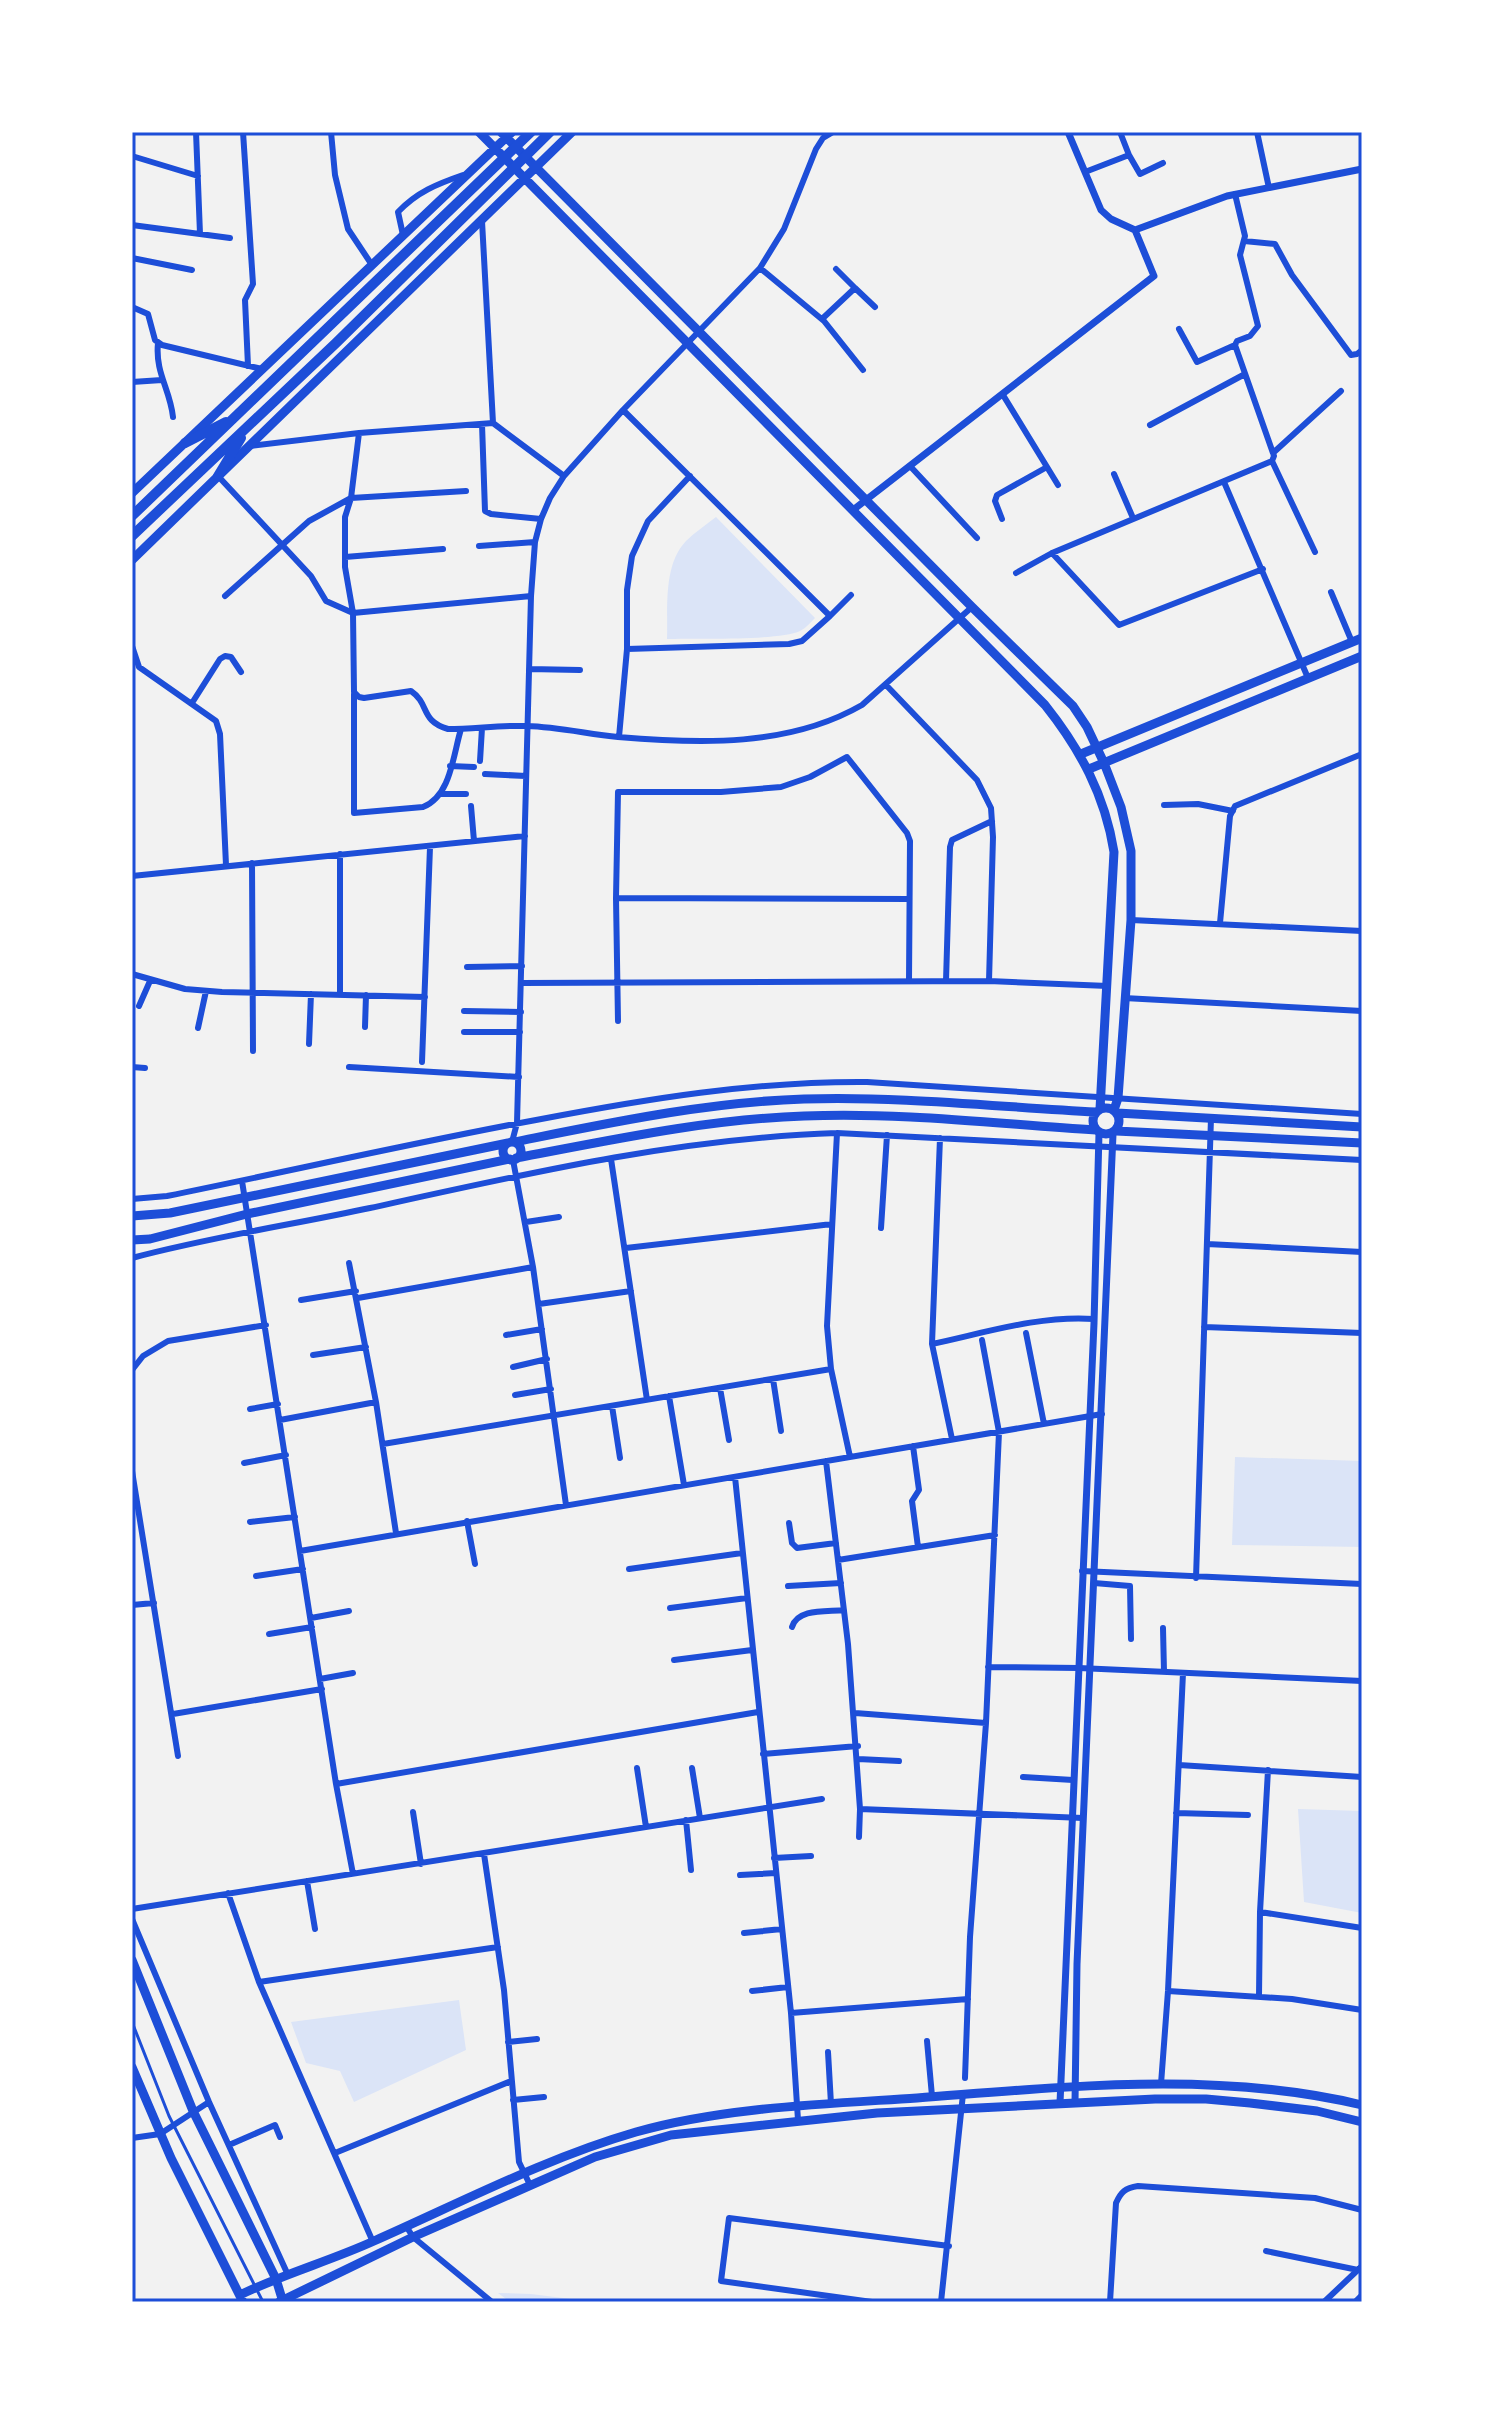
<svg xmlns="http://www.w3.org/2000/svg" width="1494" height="2434" font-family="Arial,sans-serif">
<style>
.green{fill:#dbe4f7}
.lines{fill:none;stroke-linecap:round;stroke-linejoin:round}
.service{stroke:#1d4ed8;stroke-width:3}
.minor{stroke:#1d4ed8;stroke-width:6}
.tertiary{stroke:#1d4ed8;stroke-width:7}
.primary{stroke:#1d4ed8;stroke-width:9}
.trunk{stroke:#1d4ed8;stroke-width:10}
.neatline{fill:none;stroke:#1d4ed8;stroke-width:3}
</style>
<rect width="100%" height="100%" fill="#f2f2f2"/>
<path class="green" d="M716 517 815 618C810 623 806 628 800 631 779 641 695 638 667 639 668 608 663 565 686 541 695 532 706 525 716 517Z
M1235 1457 1362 1461V1547L1232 1545Z
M1298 1809 1362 1811V1913L1304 1902Z
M459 2000 466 2050 354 2102 340 2071 306 2063 291 2022Z
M498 2293 531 2294 595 2302H510Z"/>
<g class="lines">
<path class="service" d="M132 2022 169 2116 263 2302"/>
<path class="minor" d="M196 132 200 234
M243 132 253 284 245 300 248 366
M331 132 335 175 348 229 372 265
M1257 132 1269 188
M1129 155 1140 174 1163 163
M132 156 198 176
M1085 172 1129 155 1120 132
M482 221 493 423 564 476
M132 225 230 238
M403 235 398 212C417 192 437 184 463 175
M1244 241 1275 244 1292 275 1351 355 1357 354 1362 350
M132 258 192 270
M760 268 824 321 863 370
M855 288 875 307
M132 307 148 314 155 340 162 345 262 369
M822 319 855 288 836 269
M1179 329 1197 362 1235 345
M158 343C155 373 170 389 173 417
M132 382 162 380
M1003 395 1058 485
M623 410 830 616 802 641 789 644 627 649
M482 424 485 511 491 514 541 519
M1150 425 1245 374
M250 446 359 433 493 423
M1273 453 1341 391
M1272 461 1315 552
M910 466 977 538
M1114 474 1133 518
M218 476 311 576 326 601 353 613 531 596
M1224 482 1308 678
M466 491 351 498 345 517V567L353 613 354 692 359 697 364 698 411 691C430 704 420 721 448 729 474 729 501 725 527 726 558 727 588 734 618 737 700 744 789 747 862 705L972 607
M1002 519 995 501 997 495 1047 467
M479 546 535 542
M1052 553 1119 625 1263 569
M345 557 443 549
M1016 573 1052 553 1272 461 1274 456 1235 345 1237 341 1250 336 1258 326 1240 255 1245 236 1235 194
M1331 592 1352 642
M225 596 309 521 351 498 359 433
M830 616 851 595
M132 646 139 667 216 721 220 734 226 865
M529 669 580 670
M886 685 977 780 991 808 993 837 989 981
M354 694V813L423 807C451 796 453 755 461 729
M192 703 220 659 225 656 231 657 241 672
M619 737 627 649V590L632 556 648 521 690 476
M480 761 482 728
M450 766 474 767
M485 774 526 776
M442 794H466
M1164 805 1198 804 1233 811
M471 806 474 841
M340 854V994
M252 863 253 1051
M132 876 525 836
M616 898 909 899
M1131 920 1362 931
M1220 923 1230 816 1235 806 1362 754
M467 967 522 966
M132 974 185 989 222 992 425 997
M946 981 950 847 952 840 992 821
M522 983 989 981 1108 986
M1124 998 1362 1011
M139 1006 150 981
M464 1011 521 1012
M618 1021 616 898 618 792H721L781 787 810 777 847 757 907 833 910 841 909 981
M365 1027 366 995
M198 1028 206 991
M464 1032H520
M309 1044 311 994
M422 1062 430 847
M132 1067 145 1068
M349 1067 519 1077
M837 1133 827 1326 831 1369 850 1457
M940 1138 932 1344 952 1439
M512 1142 517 1123 531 596 535 542 541 519 550 498 564 476 623 410 760 268 784 229 816 149 823 138 833 132
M611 1159 647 1400
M513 1160 533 1267 566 1505
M242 1181 336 1784 353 1874
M132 1199 167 1196C290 1171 412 1143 536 1120 646 1099 754 1081 867 1082L1362 1114
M526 1222 559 1217
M881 1228 887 1135
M1207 1244 1362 1252
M626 1248 832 1224
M132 1258C210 1237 291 1225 370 1208 524 1174 679 1138 837 1133L1362 1160
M349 1263 376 1402 396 1533
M358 1298 533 1267
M301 1300 356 1291
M539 1304 631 1291
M1204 1327 1362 1333
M1026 1333 1044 1424
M506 1335 542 1329
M932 1344C984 1333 1040 1315 1094 1319
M313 1355 366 1347
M513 1367 547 1359
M132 1370 143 1356 168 1341 266 1325
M773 1379 781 1431
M720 1388 729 1440
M515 1395 551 1389
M669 1396 684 1485
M612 1406 620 1458
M250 1409 278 1404
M280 1420 376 1402
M383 1444 831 1369
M913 1446 919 1490 912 1501 918 1547
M826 1461 848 1644 860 1809 1083 1818
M244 1463 286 1455
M132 1471 178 1756
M735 1477 791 2013 798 2120
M467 1521 475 1564
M250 1522 295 1517
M789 1523 792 1543 797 1548 836 1543
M300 1551 1102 1414
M838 1560 995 1535
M629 1569 742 1553
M1082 1571 1362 1584
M256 1576 303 1569
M1196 1578 1211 1118
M1094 1583 1130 1586 1131 1639
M788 1586 841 1583
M132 1605 154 1603
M670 1608 747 1598
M311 1618 349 1611
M792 1627C798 1608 827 1612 844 1610
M1163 1628 1164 1672
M269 1634 312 1627
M674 1660 752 1650
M988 1667 1079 1668 1362 1681
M320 1679 353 1673
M855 1713 986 1723
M173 1714 322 1689
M763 1754 858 1746
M858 1759 899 1761
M1179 1765 1362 1777
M637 1768 646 1827
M692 1768 700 1818
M1023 1777 1073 1780
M336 1784 758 1712
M413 1812 421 1864
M1176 1813 1248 1815
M686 1820 691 1870
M859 1837 860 1809
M484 1854 504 1990 519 2162 530 2185
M774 1858 811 1856
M740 1875 776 1873
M307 1881 315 1929
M228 1893 259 1982 373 2242
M132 1909 822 1799
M1260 1912 1362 1928
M132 1919 209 2102 288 2275
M744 1933 782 1929
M259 1982 498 1947
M752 1991 788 1987
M1168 1991 1292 1999 1362 2010
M1259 1996 1260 1912 1268 1770
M791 2013 968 1999
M927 2041 932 2096
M508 2042 537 2039
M828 2052 831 2104
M965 2078 970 1937 986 1723 999 1432 982 1340
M1161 2084 1168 1991 1183 1673
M513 2100 544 2097
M132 2138 160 2134 209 2102
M229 2145 275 2125 280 2137
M335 2153 511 2081
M406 2226 413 2237 492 2302
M1266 2251 1358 2270
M872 2302 721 2281 729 2218 949 2246
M941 2302 963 2094
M1110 2302 1116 2203C1121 2192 1125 2188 1138 2186L1315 2198 1362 2210
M1324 2302 1362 2266
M1355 2302 1362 2295"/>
<path class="tertiary" d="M1068 132 1101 210 1111 219 1135 230
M1135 230 1227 196 1362 169
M853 510 1154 276 1135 230
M1060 2103 1094 1323 1099 1133
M1075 2103 1077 1964 1113 1134"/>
<path class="primary" d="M479 132 1045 705C1080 749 1105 795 1114 852L1100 1109
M501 132 972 607 1073 706 1087 727 1104 763 1121 807 1131 851V920L1118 1098 1114 1110
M132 493 512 132
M132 560 572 132
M1081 754 1362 638
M1089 769 1362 656
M1093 1121a13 13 0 1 1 26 0a13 13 0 1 1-26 0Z
M1117 1113 1362 1127
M1116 1131 1362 1143
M514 1142C609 1123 707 1102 804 1099 901 1096 999 1107 1096 1112
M503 1151a9 9 0 1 1 18 0a9 9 0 1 1-18 0Z
M516 1158C611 1140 708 1119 804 1116 901 1112 999 1124 1096 1130
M132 1216 170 1213 508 1143
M132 1240 150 1239 247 1214 510 1159
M132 1960 193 2111 276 2279 283 2302
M132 2067 171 2158 243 2302
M240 2295C283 2274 330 2261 374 2241 460 2203 546 2158 636 2132 724 2107 826 2104 917 2098 1065 2087 1217 2070 1362 2105
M279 2302 413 2237 595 2157 671 2135 877 2113 1155 2099H1206L1250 2103 1317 2111 1362 2122"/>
<path class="trunk" d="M185 443 226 422
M218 476 241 438
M132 516 531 132
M132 536 336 343 550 132"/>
</g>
<rect width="1494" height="2434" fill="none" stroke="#ffffff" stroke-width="268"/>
<rect x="134" y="134" width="1226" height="2166" class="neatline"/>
</svg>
